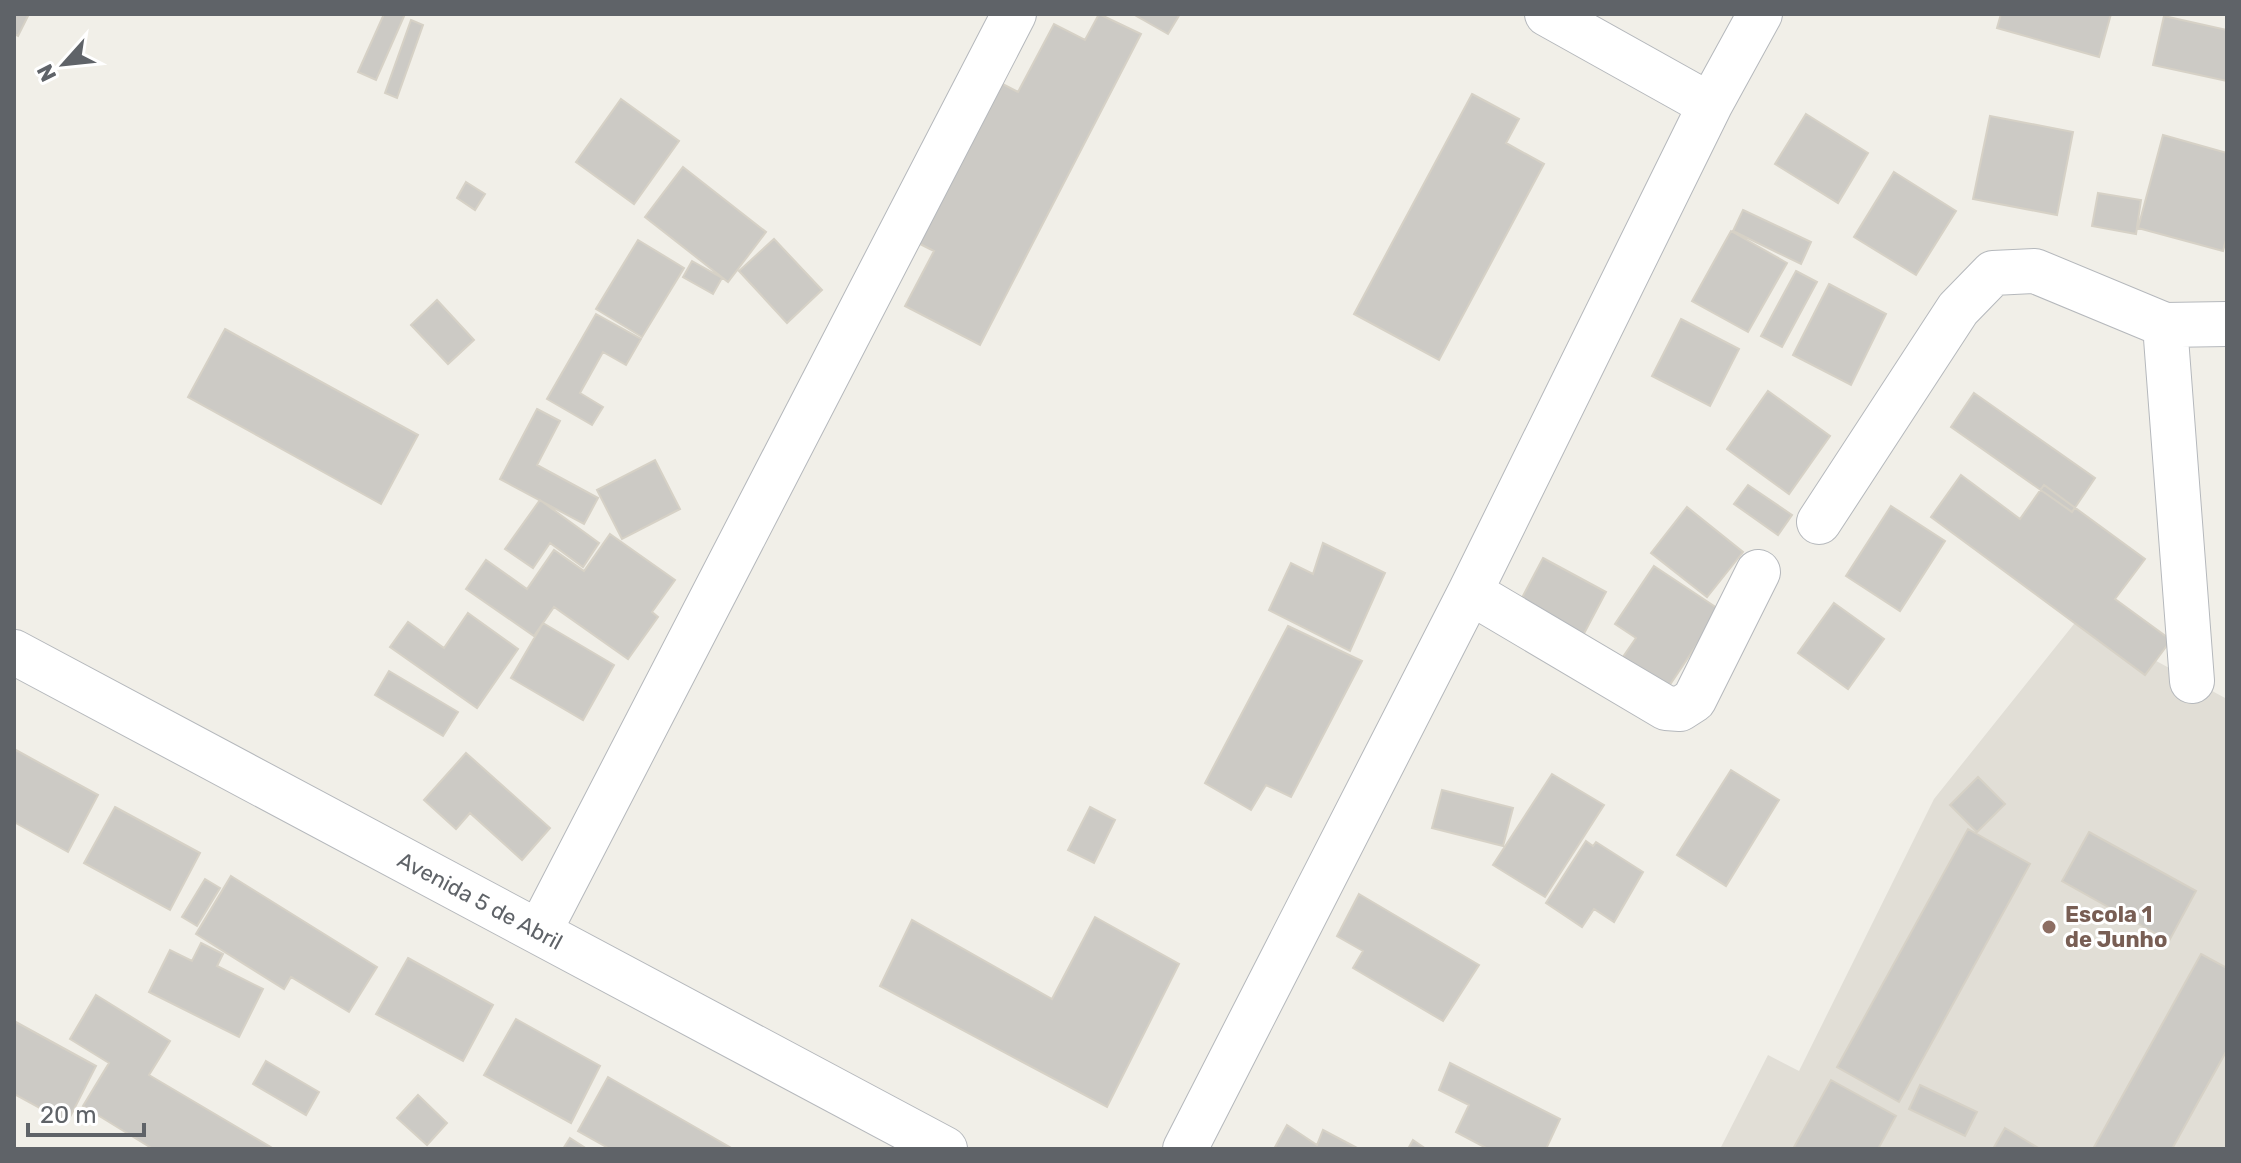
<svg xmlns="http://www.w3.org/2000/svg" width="2241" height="1163" font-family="Rubik,sans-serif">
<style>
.education{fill:#e1ded6}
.building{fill:#cccac5;stroke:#d6d1c6;stroke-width:2}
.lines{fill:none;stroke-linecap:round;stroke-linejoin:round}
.minor-casing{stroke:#b5b8bc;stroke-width:46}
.minor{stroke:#fff;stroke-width:44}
.education-dot{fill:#8d6e63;stroke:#fff;stroke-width:3}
.labels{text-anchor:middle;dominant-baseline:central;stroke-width:6;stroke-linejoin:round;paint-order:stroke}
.street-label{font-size:22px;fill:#5f6368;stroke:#fff}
.education-label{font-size:22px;font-weight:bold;fill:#785e54;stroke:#fff;text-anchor:start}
</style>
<rect width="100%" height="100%" fill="#f1efe8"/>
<path class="education" d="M2078 619 2227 699V1149H1720L1768 1055 1799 1071 1934 799Z"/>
<path class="building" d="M14 14H29L18 36 14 34Z
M384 14H405L376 80 358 72Z
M1099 14 1141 34 980 345 905 306 934 251 916 242 999 82 1018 92 1054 24 1085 40Z
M1133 14H1180L1168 34Z
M2001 14H2111L2099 57 1997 28Z
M2164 16 2227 30V81L2153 65Z
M411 20 423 25 397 98 385 93Z
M1472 94 1519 119 1506 143 1544 164 1439 360 1354 314Z
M621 99 679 141 634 204 576 162Z
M1806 114 1868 153 1838 203 1775 164Z
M1990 116 2073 132 2057 215 1973 199Z
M2163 135 2227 153V236L2223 251 2138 228Z
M683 167 766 232 728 282 645 217Z
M1894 172 1956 211 1916 275 1854 237Z
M466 182 485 194 475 210 457 198Z
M2098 193 2141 200 2136 234 2092 226Z
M1743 210 1811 242 1801 264 1733 231Z
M1731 231 1787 263 1748 332 1692 301Z
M774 239 822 290 787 323 739 271Z
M638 240 684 268 642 337 596 309Z
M692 261 722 278 713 294 683 277Z
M1796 271 1817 282 1782 347 1761 336Z
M1829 284 1886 314 1851 385 1793 355Z
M437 300 474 340 448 364 411 325Z
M596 314 641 339 626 365 603 352 580 393 603 407 592 425 547 399Z
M1681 319 1739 349 1710 406 1652 376Z
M225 329 418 435 381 504 188 397Z
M1768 391 1830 436 1789 494 1727 449Z
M1974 393 2095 478 2072 512 1951 427Z
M537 409 560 421 537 465 598 498 584 524 500 479Z
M655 460 680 509 622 539 597 490Z
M1961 475 2020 519 2044 485 2145 559 2115 599 2171 640 2145 675 1931 517Z
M1748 485 1792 515 1778 535 1734 504Z
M540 500 599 543 583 567 550 543 533 568 505 549Z
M1891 506 1945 541 1900 611 1846 576Z
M1687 507 1743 552 1707 597 1651 553Z
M610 534 675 580 652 612 658 617 628 659 554 607 534 636 466 589 486 560 527 589 554 550 584 571Z
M1323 543 1385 573 1350 651 1269 610 1291 563 1313 574Z
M1543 558 1606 592 1578 645 1515 611Z
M1654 566 1720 610 1661 698 1616 667 1636 638 1615 624Z
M1834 603 1884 639 1848 689 1798 653Z
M468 613 518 649 477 708 390 647 408 622 444 648Z
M543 623 614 665 583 720 511 678Z
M1288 626 1362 661 1291 797 1266 785 1251 810 1205 783Z
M389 671 458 712 443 736 375 695Z
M14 749 98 795 68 852 14 822Z
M466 753 550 828 522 860 470 813 456 829 424 800Z
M1731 770 1779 800 1726 886 1677 855Z
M1552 774 1604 805 1545 897 1493 865Z
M1978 777 2005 804 1977 832 1950 805Z
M1442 790 1513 808 1503 846 1432 828Z
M115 807 200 853 170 910 84 863Z
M1090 807 1115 820 1094 863 1068 850Z
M1968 829 2030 864 1899 1102 1837 1067Z
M2089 832 2196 891 2169 941 2062 881Z
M1586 841 1593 846 1596 842 1643 872 1614 922 1594 909 1582 927 1546 903Z
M231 876 377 967 349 1012 291 977 284 989 196 934Z
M205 879 220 888 197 926 182 917Z
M1359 894 1479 965 1443 1021 1353 968 1363 951 1337 936Z
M1095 917 1179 964 1107 1107 880 986 912 920 1052 999Z
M201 943 223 954 217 966 263 989 239 1037 149 992 170 950 192 961Z
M2201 954 2227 968V1050L2172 1149H2093Z
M408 958 493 1005 463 1061 376 1014Z
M96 995 170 1041 149 1075 274 1149H153L83 1106 109 1063 70 1039Z
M516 1019 600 1066 571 1123 484 1075Z
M14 1021 96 1066 67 1123 14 1094Z
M266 1061 319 1092 306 1115 253 1084Z
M1450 1063 1560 1119 1546 1149H1488L1456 1132 1469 1105 1439 1090Z
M608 1077 733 1149H610L578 1131Z
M1831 1080 1896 1116 1878 1149H1793Z
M1920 1085 1977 1112 1965 1136 1909 1109Z
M418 1095 447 1123 427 1145 397 1118Z
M1287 1125 1317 1145 1323 1130 1359 1149H1274Z
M2005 1128 2040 1149H1993Z
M570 1138 587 1149H563Z
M1413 1140 1426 1149H1408Z"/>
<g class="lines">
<g class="minor-casing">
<path id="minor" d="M1547 14 1710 105
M2165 325 2192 681
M1819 522 1958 309 1993 273 2035 271 2165 325 2227 324
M1470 592 1666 708 1680 709 1694 700 1758 572
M14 652 945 1149
M539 932 1014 14
M1185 1149 1470 592 1710 105 1760 14"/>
</g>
<use href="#minor" class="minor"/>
</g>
<circle class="education-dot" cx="2049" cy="927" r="8"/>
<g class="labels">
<g class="street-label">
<text transform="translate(480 901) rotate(28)">Avenida 5 de Abril</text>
</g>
<g class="education-label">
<text x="2065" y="914">Escola 1<tspan x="2065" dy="25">de Junho</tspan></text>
</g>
</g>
<rect width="2241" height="1163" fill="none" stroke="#5f6368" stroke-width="32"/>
<g transform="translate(64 64) rotate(243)" stroke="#ffffff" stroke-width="6" paint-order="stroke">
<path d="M0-6L14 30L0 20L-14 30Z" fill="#5f6368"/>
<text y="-12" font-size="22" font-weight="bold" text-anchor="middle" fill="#5f6368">N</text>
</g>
<path d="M28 1123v12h116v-12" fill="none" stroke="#5f6368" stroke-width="4"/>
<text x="40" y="1123" font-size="24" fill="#5f6368" stroke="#ffffff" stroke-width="6" paint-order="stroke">20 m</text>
</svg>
